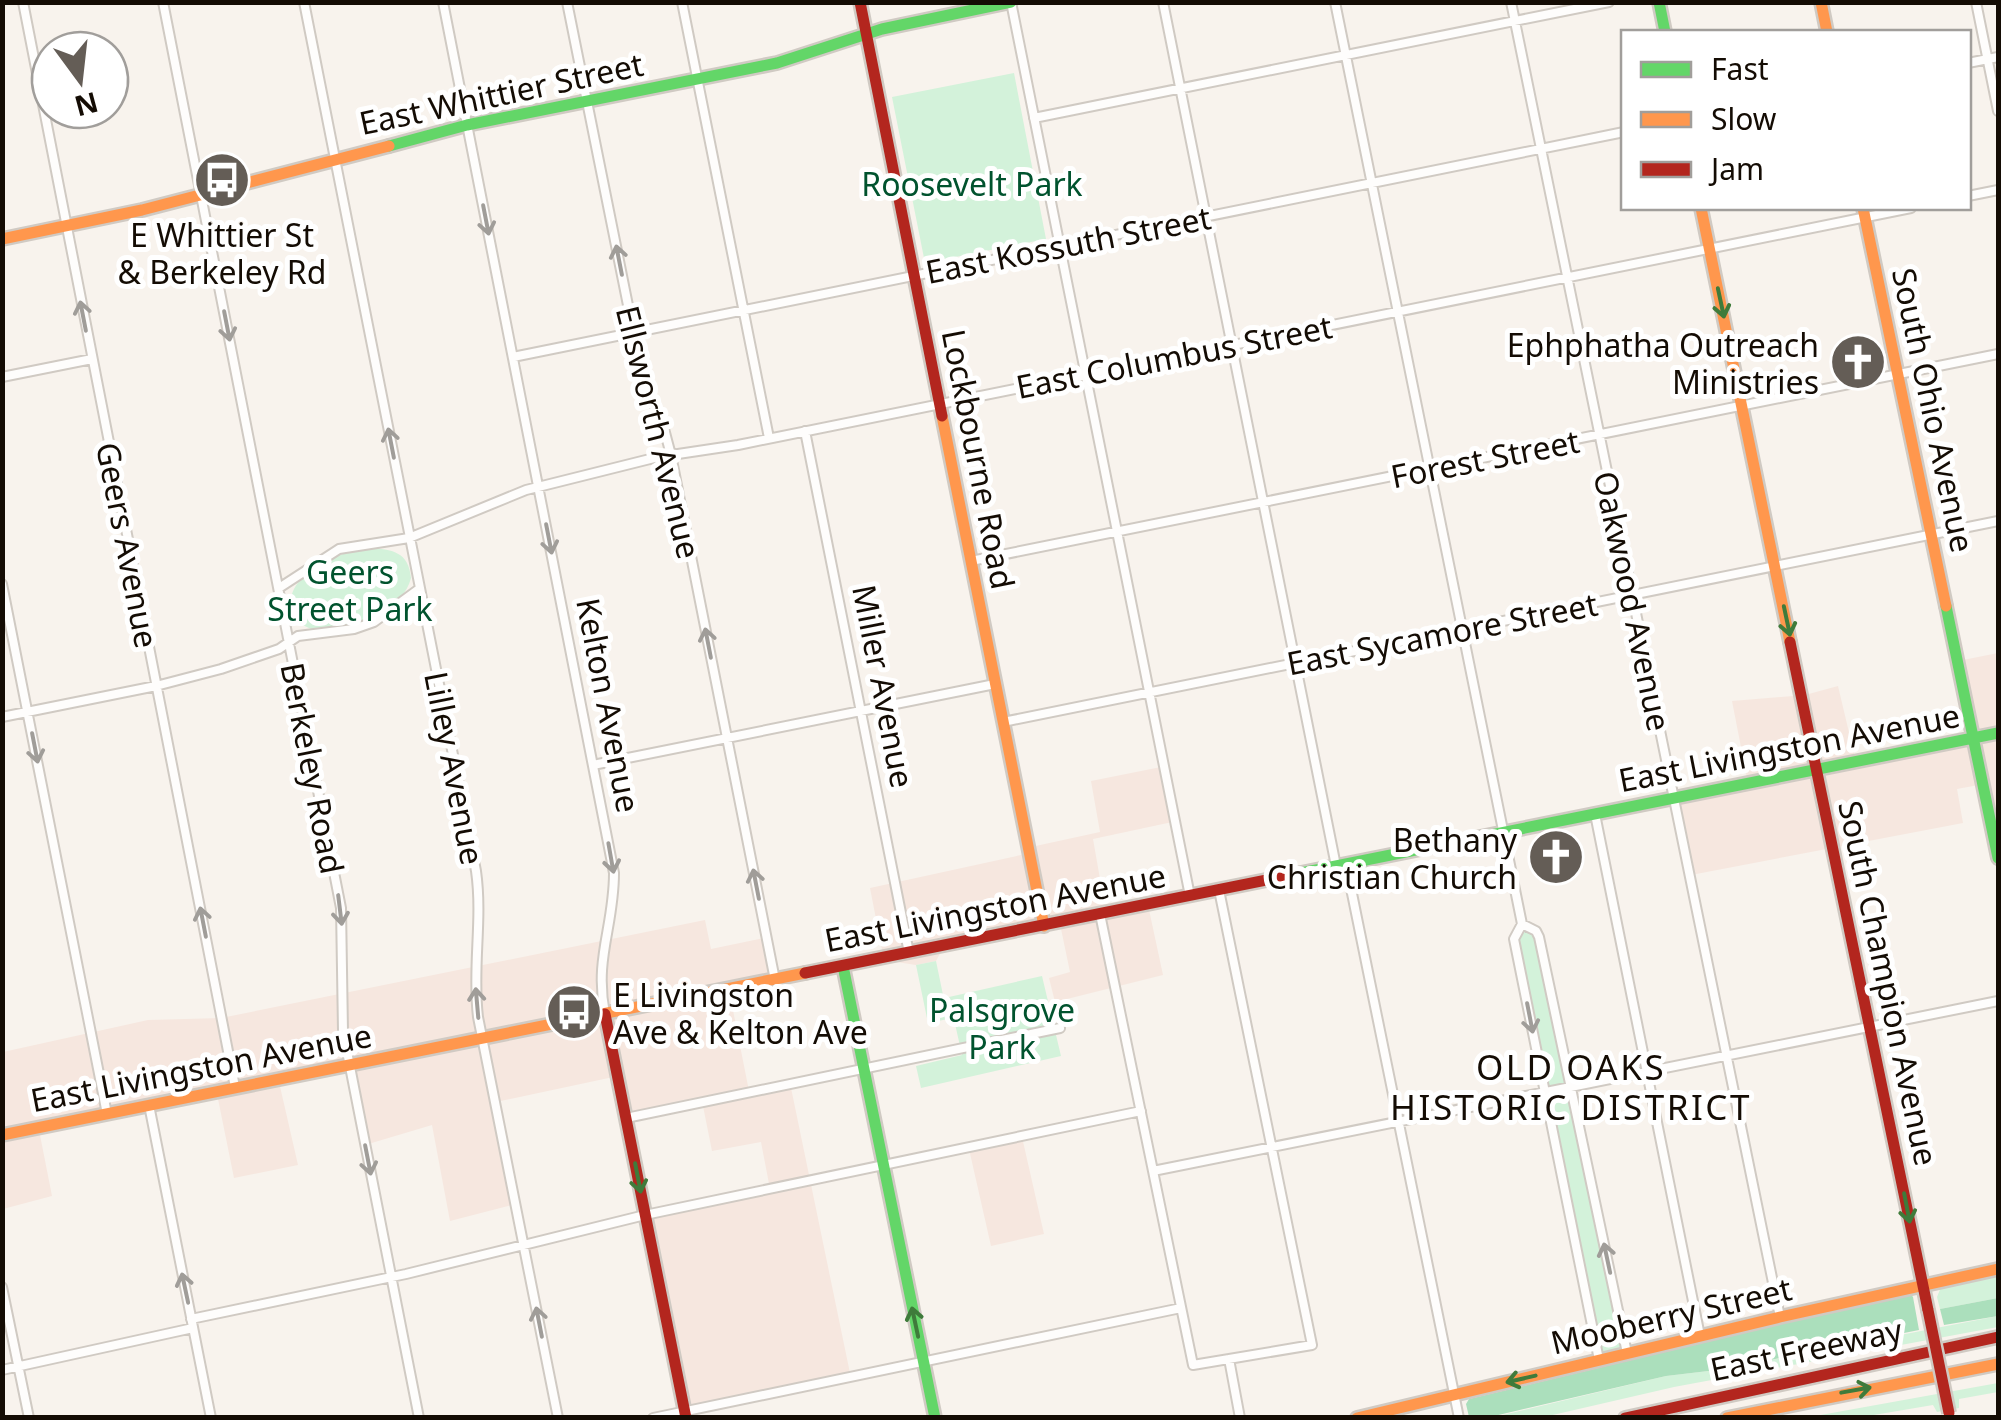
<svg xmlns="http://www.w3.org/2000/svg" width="2001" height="1420" font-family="'Noto Sans',sans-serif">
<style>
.commercial{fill:#f6e7df}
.green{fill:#d3f2da}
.forest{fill:#abdfbc}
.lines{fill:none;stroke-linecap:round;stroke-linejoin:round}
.street-casing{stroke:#d0cac3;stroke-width:12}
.fast-casing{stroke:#d0cac3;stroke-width:16}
.slow-casing{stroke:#d0cac3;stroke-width:16}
.jam-casing{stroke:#d0cac3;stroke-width:16}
.street{stroke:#fefdfc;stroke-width:8}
.fast{stroke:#63d668;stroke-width:11}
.slow{stroke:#ff974d;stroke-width:11}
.jam{stroke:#b3261e;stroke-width:11}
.jam-bridge-casing{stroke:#d0cac3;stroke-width:16;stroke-linecap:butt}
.jam-bridge{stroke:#b3261e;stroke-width:11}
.oneway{stroke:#a09d99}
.oneway2{stroke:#3f7b3b}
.labels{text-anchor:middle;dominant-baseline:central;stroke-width:10;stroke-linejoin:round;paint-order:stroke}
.street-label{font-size:32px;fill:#140c04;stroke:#fff}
.park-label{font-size:32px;fill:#01532e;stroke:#fff}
.poi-label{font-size:32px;fill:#140c04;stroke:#fff;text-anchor:end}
.neighbourhood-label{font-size:35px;letter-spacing:2.5px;fill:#140c04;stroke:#fff}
</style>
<rect width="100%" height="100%" fill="#f8f3ed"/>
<path class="commercial" d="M1998 653V808L1989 810 1984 784 1957 789 1963 823 1691 875 1675 798 1748 783 1732 701 1805 695 1838 686 1856 762 1973 738 1958 661Z
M1166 766 1177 821 1093 839 1106 913 1148 905 1163 975 1055 1002 1049 978 1070 972 1060 924 943 948 936 961 916 965 884 960 870 888 1021 855 1031 847 1100 832 1091 781Z
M705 920 711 949 769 937 776 980 729 990 749 1091 790 1083 851 1378 687 1410 645 1214 770 1189 761 1142 712 1151 702 1101 626 1117 618 1076 496 1102 516 1204 450 1221 432 1125 365 1145 350 1068 279 1082 298 1165 234 1178 217 1094 39 1130 52 1196 3 1209V1052L148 1020 221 1018Z
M1022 1137 1044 1234 991 1246 969 1149Z"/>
<path class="green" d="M1014 73 1046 239 925 263 892 97Z
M369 548C392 549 409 552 411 578 401 617 331 647 298 622 269 581 337 551 369 548Z
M1522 925 1536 931 1625 1351 1600 1356 1516 934Z
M936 961 948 1019 928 1023 916 965Z
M1042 976 1061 1056 921 1088 916 1066 962 1055 949 997Z
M1998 1276V1298L1940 1309 1937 1297 1941 1287Z
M1998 1316V1327L1674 1387 1544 1417 1490 1418 1666 1376 1725 1369Z
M1998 1383V1392L1959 1399V1408L1937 1412 1933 1405 1862 1417 1804 1418Z"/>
<path class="forest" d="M1910 1293 1913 1297 1919 1330 1725 1369 1666 1376 1490 1417H1469L1466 1404 1469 1399Z
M1998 1298V1316L1944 1325 1940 1309Z"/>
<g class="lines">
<g class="street-casing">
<path id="street" d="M23 2 235 1087
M163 2 341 908 343 1031 419 1418
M304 2 476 871C483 920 472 968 478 1017L558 1418
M443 2 614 873C614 927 594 958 605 1014
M567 2 643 380 663 425 671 455 775 980
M682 2 769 438
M1011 2 1190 896
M1163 2 1336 866
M1335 2 1522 924 1514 939 1599 1360
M1511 2 1780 1317
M1976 2 1998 111
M1968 63 1998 57
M1034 118 1609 2
M1968 196 1998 190
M513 357 1624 132
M2 377 92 359
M805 431 909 953
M971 561 1998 354
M2 584 107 1114
M279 588 339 549 409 538 526 490 658 457 738 445 1911 208
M2 717 156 686 221 669 279 649 298 636 354 629 374 622 419 589
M1003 722 1998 521
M593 765 995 684
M1595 814 1700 1336
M1346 864 1459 1418
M1100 914 1193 1365 1312 1345 1219 890
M1522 924 1536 931 1539 937 1627 1353
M149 1105 211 1418
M626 1118 1060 1028
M1153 1171 1998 1001
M2 1287 29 1418
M191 1319 406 1274 645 1215 1141 1111
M1229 1359 1240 1418
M2 1370 193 1328
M653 1418 1181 1308"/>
</g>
<g class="fast-casing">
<path id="fast" d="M1659 2 1665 32
M389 146 467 125 777 63 882 29 1011 2
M1946 606 1998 858
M1286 876 1998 733
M843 966 935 1418"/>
</g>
<g class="slow-casing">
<path id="slow" d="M1821 2 1827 32
M1701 208 1790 642
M1863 208 1946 606
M2 239 142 210 389 146
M942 416 1044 926
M2 1135 805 973
M1357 1418 1780 1317 1998 1269
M1727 1418 1998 1364"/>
</g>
<g class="jam-casing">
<path id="jam" d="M860 2 942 416
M1790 642 1928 1310
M805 973 1286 876
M605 1014 686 1418
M1625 1418 1998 1337"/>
</g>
<use href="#street" class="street"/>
<use href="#fast" class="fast"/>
<use href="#slow" class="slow"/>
<use href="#jam" class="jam"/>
<g class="jam-bridge-casing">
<path id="jam-bridge" d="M1928 1310 1949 1413"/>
</g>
<use href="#jam-bridge" class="jam-bridge"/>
</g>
<defs><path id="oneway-shaft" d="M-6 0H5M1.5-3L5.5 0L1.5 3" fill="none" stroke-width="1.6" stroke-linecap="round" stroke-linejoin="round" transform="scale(2.5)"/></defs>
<g class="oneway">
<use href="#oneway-shaft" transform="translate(486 220) rotate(79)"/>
<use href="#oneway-shaft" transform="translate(619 260) rotate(-101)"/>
<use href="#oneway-shaft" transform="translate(83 316) rotate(-101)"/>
<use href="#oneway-shaft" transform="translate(227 326) rotate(79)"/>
<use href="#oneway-shaft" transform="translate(391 443) rotate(-101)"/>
<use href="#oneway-shaft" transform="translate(549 539) rotate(79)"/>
<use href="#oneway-shaft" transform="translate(708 643) rotate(-101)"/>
<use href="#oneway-shaft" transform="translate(35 748) rotate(79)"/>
<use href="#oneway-shaft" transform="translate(611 858) rotate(80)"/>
<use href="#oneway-shaft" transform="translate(756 884) rotate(-101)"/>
<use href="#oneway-shaft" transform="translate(340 910) rotate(83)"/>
<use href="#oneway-shaft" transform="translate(203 922) rotate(-101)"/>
<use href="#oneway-shaft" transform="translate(477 1003) rotate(-95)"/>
<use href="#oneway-shaft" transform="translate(1530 1018) rotate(79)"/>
<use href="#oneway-shaft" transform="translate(368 1160) rotate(79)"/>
<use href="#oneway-shaft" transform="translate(1607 1258) rotate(-102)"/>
<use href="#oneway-shaft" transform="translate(185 1288) rotate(-102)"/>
<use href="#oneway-shaft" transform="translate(539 1322) rotate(-101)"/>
</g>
<g class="oneway2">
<use href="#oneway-shaft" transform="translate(1721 303) rotate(78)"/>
<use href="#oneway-shaft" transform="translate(1787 621) rotate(78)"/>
<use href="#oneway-shaft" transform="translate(638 1178) rotate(79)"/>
<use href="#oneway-shaft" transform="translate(1907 1208) rotate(79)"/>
<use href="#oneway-shaft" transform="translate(915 1322) rotate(-102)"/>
<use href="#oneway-shaft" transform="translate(1521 1379) rotate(167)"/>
<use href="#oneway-shaft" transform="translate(1856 1390) rotate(-10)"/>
</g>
<defs>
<g id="bus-disc" transform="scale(2.875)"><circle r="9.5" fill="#645d56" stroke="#fff"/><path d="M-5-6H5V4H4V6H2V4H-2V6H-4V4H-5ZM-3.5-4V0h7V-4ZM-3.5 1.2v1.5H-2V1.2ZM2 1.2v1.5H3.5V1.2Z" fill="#fff"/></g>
<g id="church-disc" transform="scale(2.875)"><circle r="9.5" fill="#645d56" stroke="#fff"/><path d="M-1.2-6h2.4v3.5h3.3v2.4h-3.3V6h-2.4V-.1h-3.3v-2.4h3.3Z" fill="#fff"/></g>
</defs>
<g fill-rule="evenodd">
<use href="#bus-disc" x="222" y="180"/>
<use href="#church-disc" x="1858" y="362"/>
<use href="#church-disc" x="1556" y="857"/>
<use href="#bus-disc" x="574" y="1012"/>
</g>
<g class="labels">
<g class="street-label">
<text transform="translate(501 93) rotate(-12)">East Whittier Street</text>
<text transform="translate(1068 244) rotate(-11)">East Kossuth Street</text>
<text transform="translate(1174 356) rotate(-11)">East Columbus Street</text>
<text transform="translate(1934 410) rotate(78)">South Ohio Avenue</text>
<text transform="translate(659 432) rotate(76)">Ellsworth Avenue</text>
<text transform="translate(1485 458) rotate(-11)">Forest Street</text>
<text transform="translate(979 459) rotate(79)">Lockbourne Road</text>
<text transform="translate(128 545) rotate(79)">Geers Avenue</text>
<text transform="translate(1633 601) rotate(78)">Oakwood Avenue</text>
<text transform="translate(1442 633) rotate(-11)">East Sycamore Street</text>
<text transform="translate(884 686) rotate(79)">Miller Avenue</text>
<text transform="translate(609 705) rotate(79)">Kelton Avenue</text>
<text transform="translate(1789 747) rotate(-11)">East Livingston Avenue</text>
<text transform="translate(313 768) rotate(79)">Berkeley Road</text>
<text transform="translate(455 768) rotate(79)">Lilley Avenue</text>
<text transform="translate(995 907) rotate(-11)">East Livingston Avenue</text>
<text transform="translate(1889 983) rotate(78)">South Champion Avenue</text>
<text transform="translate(201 1067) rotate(-11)">East Livingston Avenue</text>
<text transform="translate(1671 1315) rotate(-13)">Mooberry Street</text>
<text transform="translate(1806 1349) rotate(-12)">East Freeway</text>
</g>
<g class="park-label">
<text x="972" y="183">Roosevelt Park</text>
<text x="350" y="571">Geers<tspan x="350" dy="37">Street Park</tspan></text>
<text x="1002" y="1009">Palsgrove<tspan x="1002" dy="37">Park</tspan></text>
</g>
<g class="poi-label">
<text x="222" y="234" text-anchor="middle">E Whittier St<tspan x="222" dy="37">&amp; Berkeley Rd</tspan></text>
<text x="1819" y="344">Ephphatha Outreach<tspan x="1819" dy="37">Ministries</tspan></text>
<text x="1517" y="839">Bethany<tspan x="1517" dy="37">Christian Church</tspan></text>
<text x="613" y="994" text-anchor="start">E Livingston<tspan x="613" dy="37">Ave &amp; Kelton Ave</tspan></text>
</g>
<g class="neighbourhood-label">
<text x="1571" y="1066">OLD OAKS<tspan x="1571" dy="40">HISTORIC DISTRICT</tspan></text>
</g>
</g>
<rect width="2001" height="1420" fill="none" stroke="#140c04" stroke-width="10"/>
<rect x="1621" y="30" width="350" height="180" fill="#ffffff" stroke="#a19e9b" stroke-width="2.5"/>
<rect x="1641" y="62" width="50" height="15" fill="#63d668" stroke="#a19e9b" stroke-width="2.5"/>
<text x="1711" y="80" font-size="30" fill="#140c04">Fast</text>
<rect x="1641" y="112" width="50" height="15" fill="#ff974d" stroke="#a19e9b" stroke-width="2.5"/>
<text x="1711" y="130" font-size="30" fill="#140c04">Slow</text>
<rect x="1641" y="162" width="50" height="15" fill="#b3261e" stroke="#a19e9b" stroke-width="2.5"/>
<text x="1711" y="180" font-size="30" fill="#140c04">Jam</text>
<g transform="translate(80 80) rotate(165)"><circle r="48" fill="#ffffff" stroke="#a19e9b" stroke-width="2.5"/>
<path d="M0-8L18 38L0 25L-18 38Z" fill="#645d56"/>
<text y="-15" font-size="28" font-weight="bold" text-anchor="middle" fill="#140c04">N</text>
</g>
</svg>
